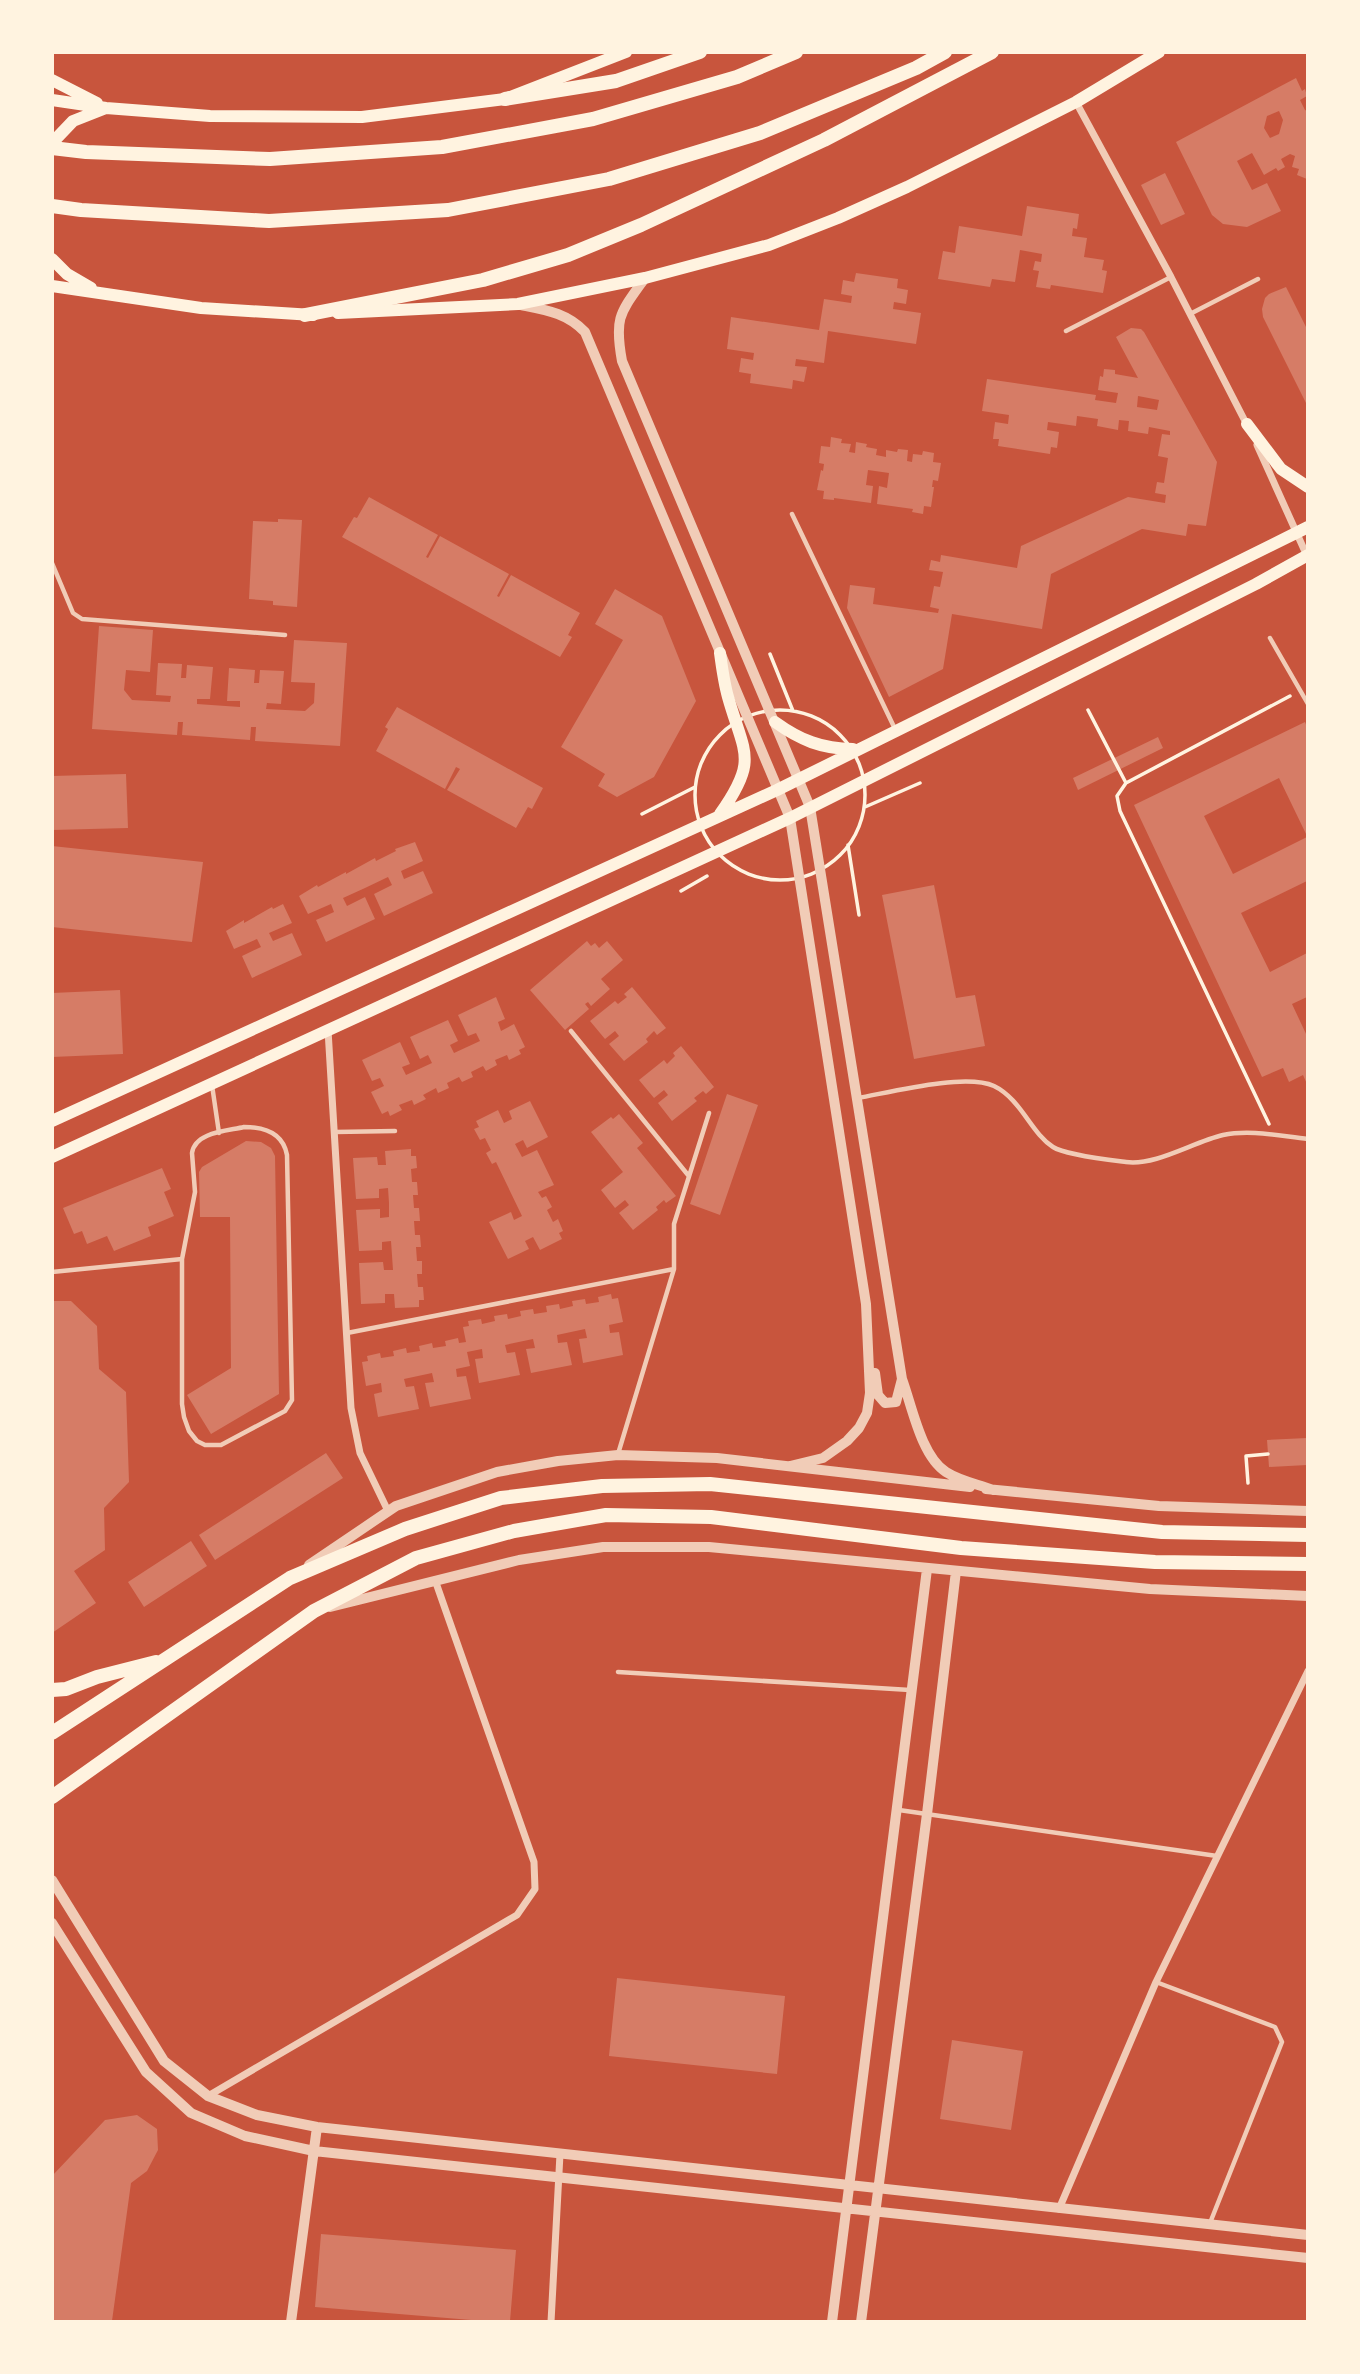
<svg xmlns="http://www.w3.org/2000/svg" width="1360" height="2374" font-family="Arial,sans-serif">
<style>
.building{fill:#d67c66;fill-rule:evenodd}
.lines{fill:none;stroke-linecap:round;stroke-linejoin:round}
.path{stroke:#fff3e0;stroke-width:3.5}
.service{stroke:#f1ccb7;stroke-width:4.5}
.minor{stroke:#f1ccb7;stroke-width:7}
.tertiary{stroke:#f1ccb7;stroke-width:10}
.secondary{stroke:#fff3e0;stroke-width:12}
.primary{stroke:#fff3e0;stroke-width:14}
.trunk{stroke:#fff3e0;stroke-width:14}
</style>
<rect width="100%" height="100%" fill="#c8553d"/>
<path class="building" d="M1296 78 1302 91 1305 89 1307 96 1300 100 1305 110 1307 111V179L1297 175 1299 169 1292 167 1295 156 1290 154 1281 159 1285 167 1278 171 1276 168 1264 175 1252 153 1237 161 1252 190 1267 183 1281 211 1247 227 1223 224 1212 215 1176 142ZM1279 111 1283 120 1279 134 1270 138 1264 128 1267 116Z
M1165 173 1185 214 1161 225 1141 185Z
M1027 206 1079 214 1077 229 1073 228 1072 236 1087 238 1084 257 1104 260 1102 270 1107 271 1103 293 1051 285 1050 289 1036 287 1039 271 1033 270 1035 261 1041 262 1042 254 1020 250 1015 282 992 279 990 287 938 279 943 251 955 253 959 226 1022 236Z
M856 273 898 279 897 288 908 290 906 304 894 302 893 309 921 313 916 344 828 331 824 363 796 359 795 366 807 367 804 382 793 380 792 389 750 383 751 374 739 372 741 358 753 360 754 353 727 349 731 317 819 330 824 299 851 303 852 296 841 294 843 280 854 282Z
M1286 287 1306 327 1307 326V405L1263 317 1262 309 1265 298 1269 294Z
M1131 328 1141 329 1144 332 1217 462 1206 526 1188 524 1186 536 1142 529 1051 574 1042 629 952 614 943 669 889 697 847 608 850 585 875 588 873 604 938 613 939 609 930 607 934 586 940 587 943 572 929 570 931 560 940 562 941 555 1017 568 1021 546 1128 497 1165 503 1166 495 1155 493 1157 482 1164 483 1168 458 1158 456 1162 434 1170 435V431L1149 427 1148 434 1128 431 1129 421 1119 420 1118 430 1097 426 1098 419 1077 416 1076 426 1048 422 1047 430 1059 432 1057 448 1051 447 1050 454 998 446 999 439H993L995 422 1008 424 1009 415 982 411 987 379 1096 395 1095 400 1116 403 1118 393 1098 390 1100 376 1103 377 1104 369 1115 370V374L1138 378 1116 337ZM1138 396 1159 400 1157 410 1137 407Z
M831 437 842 439 841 443 851 444 849 452 855 453 856 442 867 444 866 447 877 449 876 455 886 457V450L897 452 898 449 908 450 907 461 912 462 913 454 922 455 923 451 934 453 933 462 941 463 938 481 933 480 932 487H934L931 507 924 506 923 514 912 512 913 509 877 504 879 486 887 488 889 473 868 470 866 485 873 486 871 503 834 498V500L823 499 824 491 817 490 821 470 823 471 824 464 819 463 821 446 830 447Z
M369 497 438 535 426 557 428 558 440 536 509 574 497 596 499 597 511 575 580 613 568 635 572 637 560 657 342 537 354 517 357 518Z
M278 519 302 520 297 607 273 605V601L249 599 253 521 278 522Z
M615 589 662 616 696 701 654 777 617 797 598 786 605 774 561 747 623 640 595 624Z
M99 626 153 630 150 672 126 670 124 690 132 700 170 702 171 696 156 695 158 663 182 664 181 678H186L187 665 213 667 210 699H197V704L240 707V701H227L229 668 255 670 254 683H259L260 670 284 671 281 704 267 703 266 709 305 711 314 703 315 683 291 682 294 640 347 643 340 746 255 741 256 727H251L250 740 182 735 183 722H178L177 735 92 729Z
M397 707 543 788 532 809 528 807 516 828 447 790 460 769 456 767 445 789 376 751 388 729 385 727Z
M1305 722 1307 727V836L1279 778 1204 816 1233 874 1307 837V881L1241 913 1270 972 1307 953V997L1292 1004 1307 1036V1084L1303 1075 1289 1082 1283 1068 1262 1077 1134 805Z
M1158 737 1163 748 1078 790 1073 778Z
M126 774 128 828 52 830V776Z
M415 842 423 861 401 871 404 879 423 871 433 893 384 916 374 894 392 885 388 877 365 888 343 898 347 906 365 897 375 919 326 942 316 920 334 912 331 904 308 914 299 896 317 885 318 887 346 872V874L375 858 376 861 396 851 395 849Z
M52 846 203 862 192 942 52 927Z
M934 885 956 998 975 995 985 1046 914 1059 882 895Z
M283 904 292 923 269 933 273 941 292 933 302 955 252 978 242 956 261 947 257 939 234 949 226 931 244 920V923L272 907 273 909Z
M587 941 591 946 595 943 599 948 607 941 623 960 601 979 610 989 591 1006 588 1002 585 1004 589 1009 565 1030 530 990Z
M632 987 666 1028 657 1035 654 1031 646 1039 648 1042 624 1061 609 1044 619 1036 615 1031 605 1039 590 1021 615 1001 618 1004 627 997 624 994Z
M120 990 123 1054 52 1057V993Z
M496 997 505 1019 498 1022 501 1031 514 1024 525 1047 519 1050 521 1054 509 1060 507 1055 495 1060 497 1065 486 1071 483 1066 471 1072 473 1077 462 1082 459 1077 447 1083 449 1088 438 1093 436 1088 423 1095 426 1099 414 1105 412 1100 399 1105 402 1110 390 1116 388 1111 382 1114 371 1092 384 1086 380 1078 372 1081 362 1060 400 1042 410 1064 402 1067 406 1075 432 1063 428 1055 420 1059 410 1037 448 1020 458 1041 450 1045 454 1053 480 1041 476 1033 468 1036 458 1015Z
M681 1046 714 1087 706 1094 703 1091 694 1098 697 1101 672 1121 658 1103 668 1095 664 1090 654 1098 639 1080 664 1060 667 1064 675 1056 673 1053Z
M727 1094 758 1105 720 1215 690 1204Z
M530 1101 548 1137 527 1148 523 1140 515 1144 522 1157 537 1150 554 1185 538 1192 542 1198 546 1196 552 1207 547 1210 553 1222 558 1219 563 1231 559 1233 562 1239 540 1250 533 1237 525 1241 529 1249 508 1259 489 1222 511 1212 514 1220 522 1216 496 1162 492 1164 486 1153 491 1150 485 1138 480 1140 474 1129 479 1127 476 1121 498 1110 504 1123 512 1119 509 1111Z
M619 1114 643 1143 637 1148 676 1196 666 1203 664 1200 656 1207 658 1210 633 1230 619 1213 629 1205 625 1200 615 1208 601 1190 623 1172 591 1132 611 1117 613 1119Z
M246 1141 261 1142 271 1148 275 1156 279 1394 211 1434 187 1395 231 1368 230 1217H200L199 1172 202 1167Z
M411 1149V1156H416L417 1168 411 1169 412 1182H417L418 1195H413L414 1208H419L420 1221H414L415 1235H420L421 1247H416L417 1261H422V1274H417L418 1287H423L424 1300H419V1307L395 1308 394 1294H385V1303L361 1304 359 1263 383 1262 384 1270H393L391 1241 382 1242V1250L359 1251 356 1210 380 1209V1218L389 1217V1203L388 1188 379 1189V1198L356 1199 353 1158 377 1157 378 1165H386L385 1151Z
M162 1168 171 1189 164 1192 174 1216 148 1227 151 1236 114 1251 107 1236 87 1244 82 1231 74 1234 63 1208Z
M611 1294 612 1299 618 1298 623 1322 609 1325 610 1333 619 1332 623 1355 583 1363 579 1339 587 1338 585 1329 557 1335 558 1343 567 1342 572 1365 531 1373 526 1349 535 1348 533 1339 505 1345 507 1353 515 1352 520 1375 479 1383 475 1359 483 1358 482 1349 467 1352 470 1366 456 1369 457 1377 466 1376 471 1399 430 1407 425 1383 434 1382 432 1373 404 1379 406 1387 414 1386 419 1409 378 1417 374 1394 382 1392 381 1383 366 1386 362 1362 368 1361 367 1356 380 1353 381 1358 394 1356 393 1351 406 1348 407 1353 420 1351 419 1346 432 1343 433 1348 446 1346 445 1341 458 1338 459 1343 466 1342 463 1327 469 1326 468 1321 481 1319 482 1324 495 1321 494 1316 507 1314 508 1319 521 1316 520 1311 533 1309 534 1314 547 1312 546 1306 559 1304 560 1309 573 1306 572 1301 585 1299 586 1304 599 1302 598 1297Z
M52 1301H71L97 1326 99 1369 126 1392 129 1482 104 1508 105 1550 74 1571 96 1603 52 1633Z
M1307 1438V1465L1269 1467 1267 1440Z
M326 1453 343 1478 215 1560 199 1535Z
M191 1541 207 1566 144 1607 128 1582Z
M617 1978 785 1996 777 2074 609 2056Z
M952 2040 1023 2051 1011 2130 940 2119Z
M137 2115 157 2129 158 2150 147 2171 131 2183 112 2321H52V2176L105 2120Z
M321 2234 516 2250 510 2321H483L315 2307Z"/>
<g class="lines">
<path class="path" d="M770 654 793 711
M1088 710 1126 783
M695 795a85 85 0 1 1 170 0a85 85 0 1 1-170 0Z
M865 807 920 783
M642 814 695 787
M848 845 859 915
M681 891 707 876
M1269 1124 1120 811 1117 796 1126 783 1290 696
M1248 1483 1246 1456 1268 1454"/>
<path class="service" d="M1190 314 1258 279
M1066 331 1171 277
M792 514 895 729
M52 563 73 613 82 619 285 635
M1270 638 1308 704
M571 1031 688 1175
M212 1085 219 1133
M858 1098C891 1092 965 1073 994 1086 1021 1099 1031 1133 1053 1147 1065 1155 1110 1160 1126 1162 1156 1166 1193 1142 1223 1135 1250 1129 1280 1136 1308 1139
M244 1127C264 1127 283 1133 287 1155L292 1400 285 1411 221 1445H205L197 1441 189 1431 184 1417 182 1404V1259L195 1192 192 1153C195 1132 227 1131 244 1127Z
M335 1132 395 1131
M52 1272 182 1259
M347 1333 674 1269
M618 1454 674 1269V1224L709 1113
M618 1672 910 1690
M899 1810 1217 1856
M1156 1982 1275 2027 1282 2042 1210 2223"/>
<path class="minor" d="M1076 102 1171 277 1247 425
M1257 445 1307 556
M328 1030 351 1408 360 1453 388 1511
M208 2096 517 1915 535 1889 534 1862 435 1580
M1059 2209 1156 1982 1308 1671
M551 2322 560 2154"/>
<path class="tertiary" d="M645 278C620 313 614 317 622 361L810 807 902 1379C912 1406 921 1456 946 1472 960 1481 977 1484 993 1490
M521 305C546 310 567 313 585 332L790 818 866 1304 870 1393 867 1413 859 1428 847 1441 823 1458 790 1466
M875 1373 878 1395 885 1403 896 1402 902 1379
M986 1489 1159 1506 1308 1511
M309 1565 396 1506 497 1472 558 1461 618 1455 717 1458 970 1487
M330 1607 519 1560 603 1547H709L1150 1589 1308 1596
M52 1880 164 2061 208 2096 257 2115 317 2127 1308 2235
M52 1923 146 2072 191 2113 245 2136 314 2151 1308 2258
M291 2322 317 2127
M832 2322 927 1569
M861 2322 927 1814 956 1571"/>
<path class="secondary" d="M52 80 97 103
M52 100 106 108 210 116 362 117 505 99 626 52
M52 143 73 121 106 108
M52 259 67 274 91 288
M52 286 201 308 313 315
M338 313 518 304 645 278 769 245 838 218 907 187 1076 102 1159 52
M1247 424 1281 469 1308 487
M720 653C722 668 724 683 728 697 744 754 759 759 720 814
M775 722C800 740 822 749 853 749
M52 1121 777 790 1308 527
M52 1157 790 818 1256 584 1308 555"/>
<path class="primary" d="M52 1690 66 1689 97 1677 156 1662
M52 1733 290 1578 405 1529 501 1498 602 1486 710 1484 1162 1532 1308 1535
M52 1797 314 1611 416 1558 514 1531 606 1515 711 1517 961 1548 1155 1562 1308 1564"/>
<path class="trunk" d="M505 99 616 81 700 52
M52 148 86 152 270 159 442 147 593 119 737 77 796 52
M52 206 81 210 269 221 448 210 609 179 760 133 916 68 945 52
M305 315 483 280 568 255 641 225 824 140 992 52"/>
</g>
<rect width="1360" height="2374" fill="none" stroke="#fff3e0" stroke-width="108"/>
</svg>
